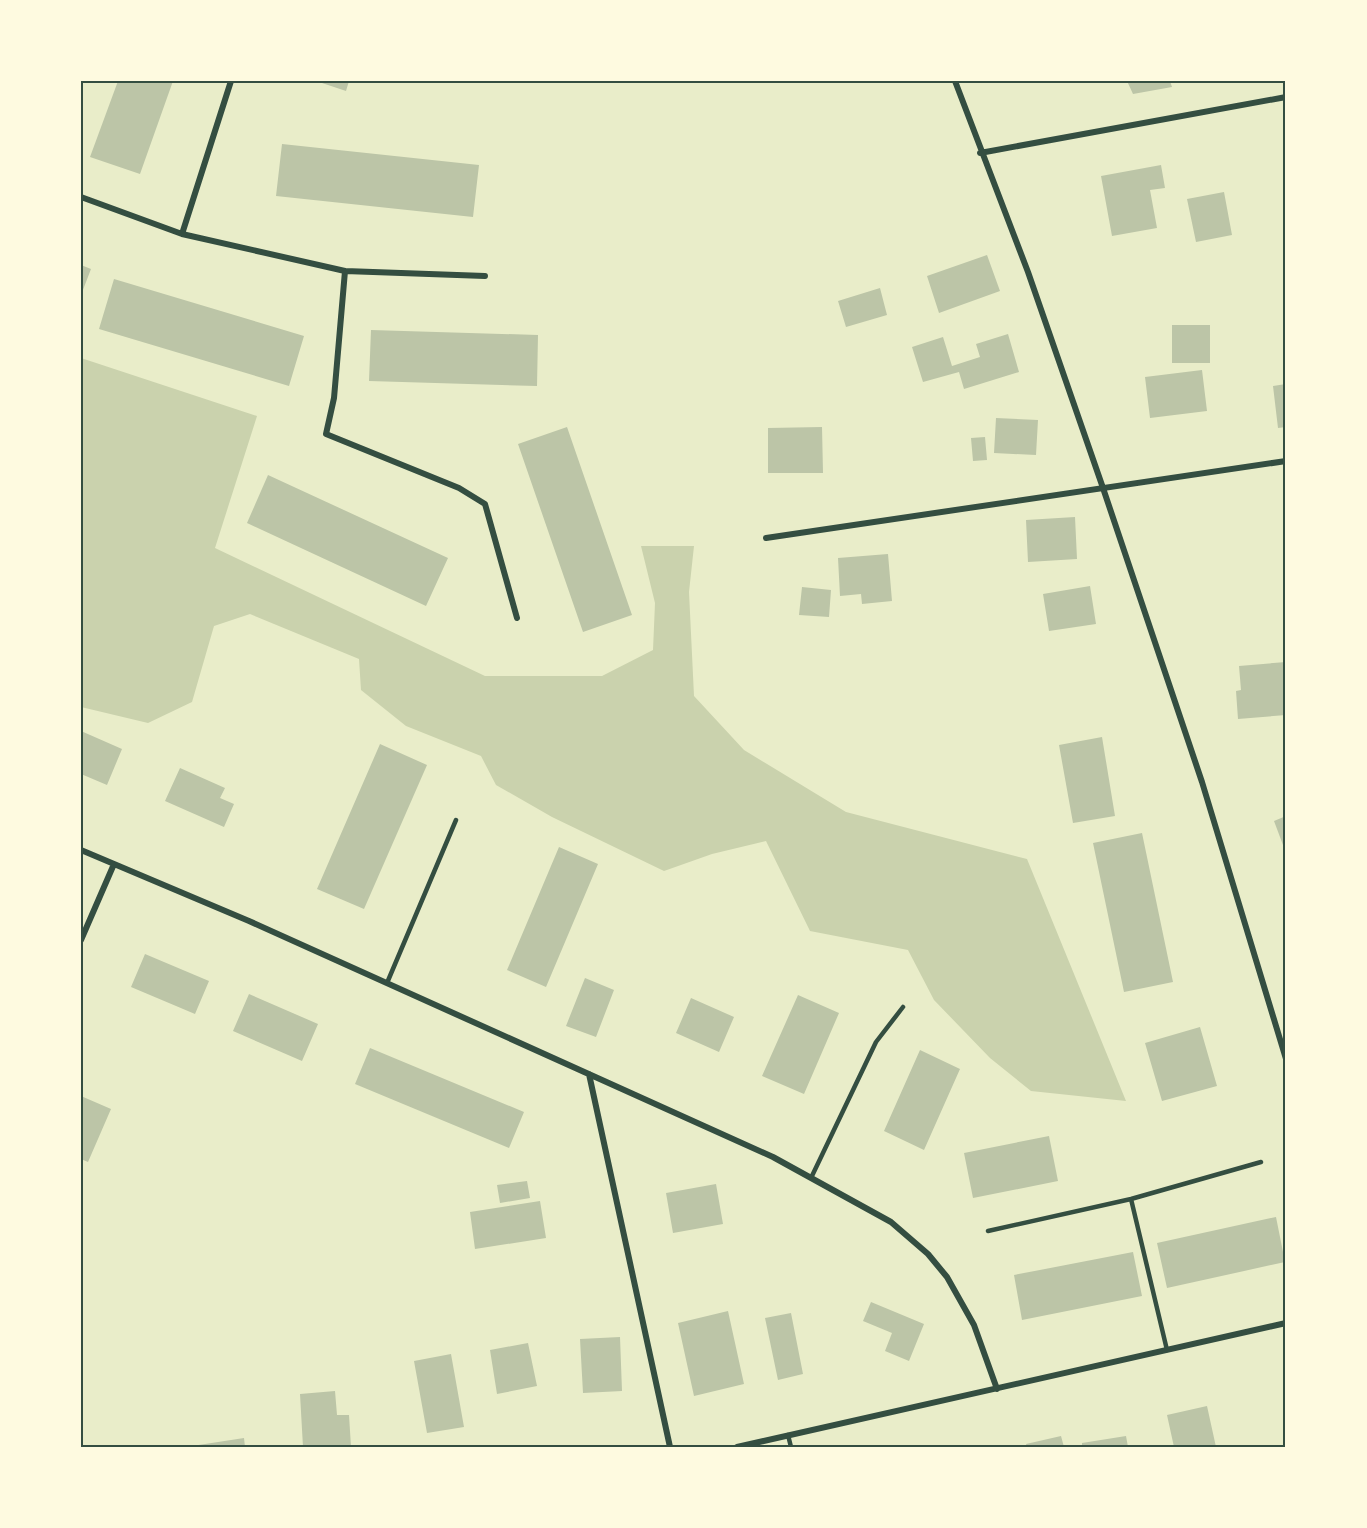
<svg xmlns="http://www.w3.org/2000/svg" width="1367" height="1528" font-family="Arial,sans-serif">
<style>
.green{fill:#cad2ad}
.building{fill:#bcc5a7}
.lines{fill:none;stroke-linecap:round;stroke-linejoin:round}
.service{stroke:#344e41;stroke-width:4.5}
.minor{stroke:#344e41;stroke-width:6}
.neatline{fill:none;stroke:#344e41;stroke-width:2}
</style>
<rect width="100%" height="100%" fill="#e9edc9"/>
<path class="green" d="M81 358 257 416 215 548 485 676H602L653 650 655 603 641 546H694L689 592 694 696 744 750 846 812 1027 859 1126 1101 1031 1091 990 1058 934 1000 908 950 810 931 766 841 712 854 664 871 552 817 496 785 481 756 406 726 361 690 359 659 250 614 214 626 192 702 148 723 81 707Z"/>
<path class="building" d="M118 81H173L140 174 90 157Z
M316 81H349L346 91Z
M1127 81H1170L1172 87 1133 94Z
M282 144 479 165 473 217 276 196Z
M1161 165 1165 188 1150 190 1157 228 1112 236 1101 176Z
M1224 192 1232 235 1196 242 1187 199Z
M987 255 1000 291 939 313 927 276Z
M81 265 91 269 81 295Z
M114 279 304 336 289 386 99 329Z
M880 288 887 315 846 327 838 301Z
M1172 325H1210V363H1172Z
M371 330 538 335 537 386 369 381Z
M1008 334 1019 372 964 389 959 372 923 382 912 347 943 337 952 366 980 357 976 344Z
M1202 370 1207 411 1150 418 1145 377Z
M1286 384V427L1278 428 1273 386Z
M996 418 1038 420 1036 455 994 453Z
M567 427 632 615 583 632 518 444Z
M822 427 823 473H768V428Z
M985 437 987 460 973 461 971 438Z
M268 475 448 558 426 606 247 523Z
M1075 517 1077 559 1028 562 1026 520Z
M888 554 892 601 862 604 861 594 840 596 838 558Z
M1090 586 1096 624 1049 631 1043 594Z
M802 587 831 590 829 617 799 615Z
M1286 662V715L1238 719 1236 691 1241 690 1239 666Z
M81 731 122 749 107 785 81 774Z
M1102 737 1115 816 1073 823 1059 745Z
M380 744 427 765 364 909 317 889Z
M180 768 225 788 220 798 234 804 224 827 165 801Z
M1286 816V853L1274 821Z
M1142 833 1173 982 1124 992 1093 843Z
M559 847 598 864 546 987 507 970Z
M145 954 209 981 195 1014 131 987Z
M585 978 614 990 596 1037 566 1026Z
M249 994 318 1024 302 1061 233 1031Z
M798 995 839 1013 804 1094 762 1076Z
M691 998 734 1017 719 1052 676 1033Z
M1200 1027 1217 1086 1162 1101 1145 1043Z
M370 1048 524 1112 509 1148 355 1084Z
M920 1050 960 1069 924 1150 884 1131Z
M81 1096 111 1109 88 1162 81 1159Z
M1049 1136 1058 1181 973 1198 964 1153Z
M527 1181 530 1198 500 1203 497 1185Z
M716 1184 723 1224 673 1233 666 1193Z
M540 1201 546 1238 475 1249 470 1212Z
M1276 1217 1285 1262 1167 1288 1157 1243Z
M1133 1252 1142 1296 1022 1320 1014 1275Z
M871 1302 924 1324 909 1361 885 1351 892 1333 863 1321Z
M728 1311 744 1384 694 1396 678 1323Z
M791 1313 803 1374 778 1380 765 1318Z
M620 1337 622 1391 583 1393 580 1339Z
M528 1343 537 1386 497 1394 490 1350Z
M451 1354 464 1427 427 1433 414 1361Z
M335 1391 337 1415H349L351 1447H303L300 1394Z
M1207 1406 1216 1447H1174L1167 1415Z
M1061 1436 1064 1447H1027L1026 1444Z
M1126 1436 1128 1447H1082V1443Z
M244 1438 245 1447H193L192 1446Z"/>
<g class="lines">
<path class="service" d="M387 983 456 820
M811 1178 876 1042 903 1007
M1131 1199 1167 1350
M988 1231 1131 1199 1261 1162
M788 1435 791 1447"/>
<path class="minor" d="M955 81 1028 272 1103 488 1202 782 1286 1059
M980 153 1286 97
M81 197 182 234 345 271 334 398 326 434 459 488 485 504 517 618
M182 234 231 81
M345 271 485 276
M766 538 1286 461
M81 850 249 921 773 1157 891 1222 928 1254 947 1277 974 1325 997 1389
M81 940 114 864
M589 1074 670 1447
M737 1447 1286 1323"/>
</g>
<rect width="1367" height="1528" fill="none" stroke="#fefae0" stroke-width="165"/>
<rect x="82" y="82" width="1202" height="1364" class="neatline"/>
</svg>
